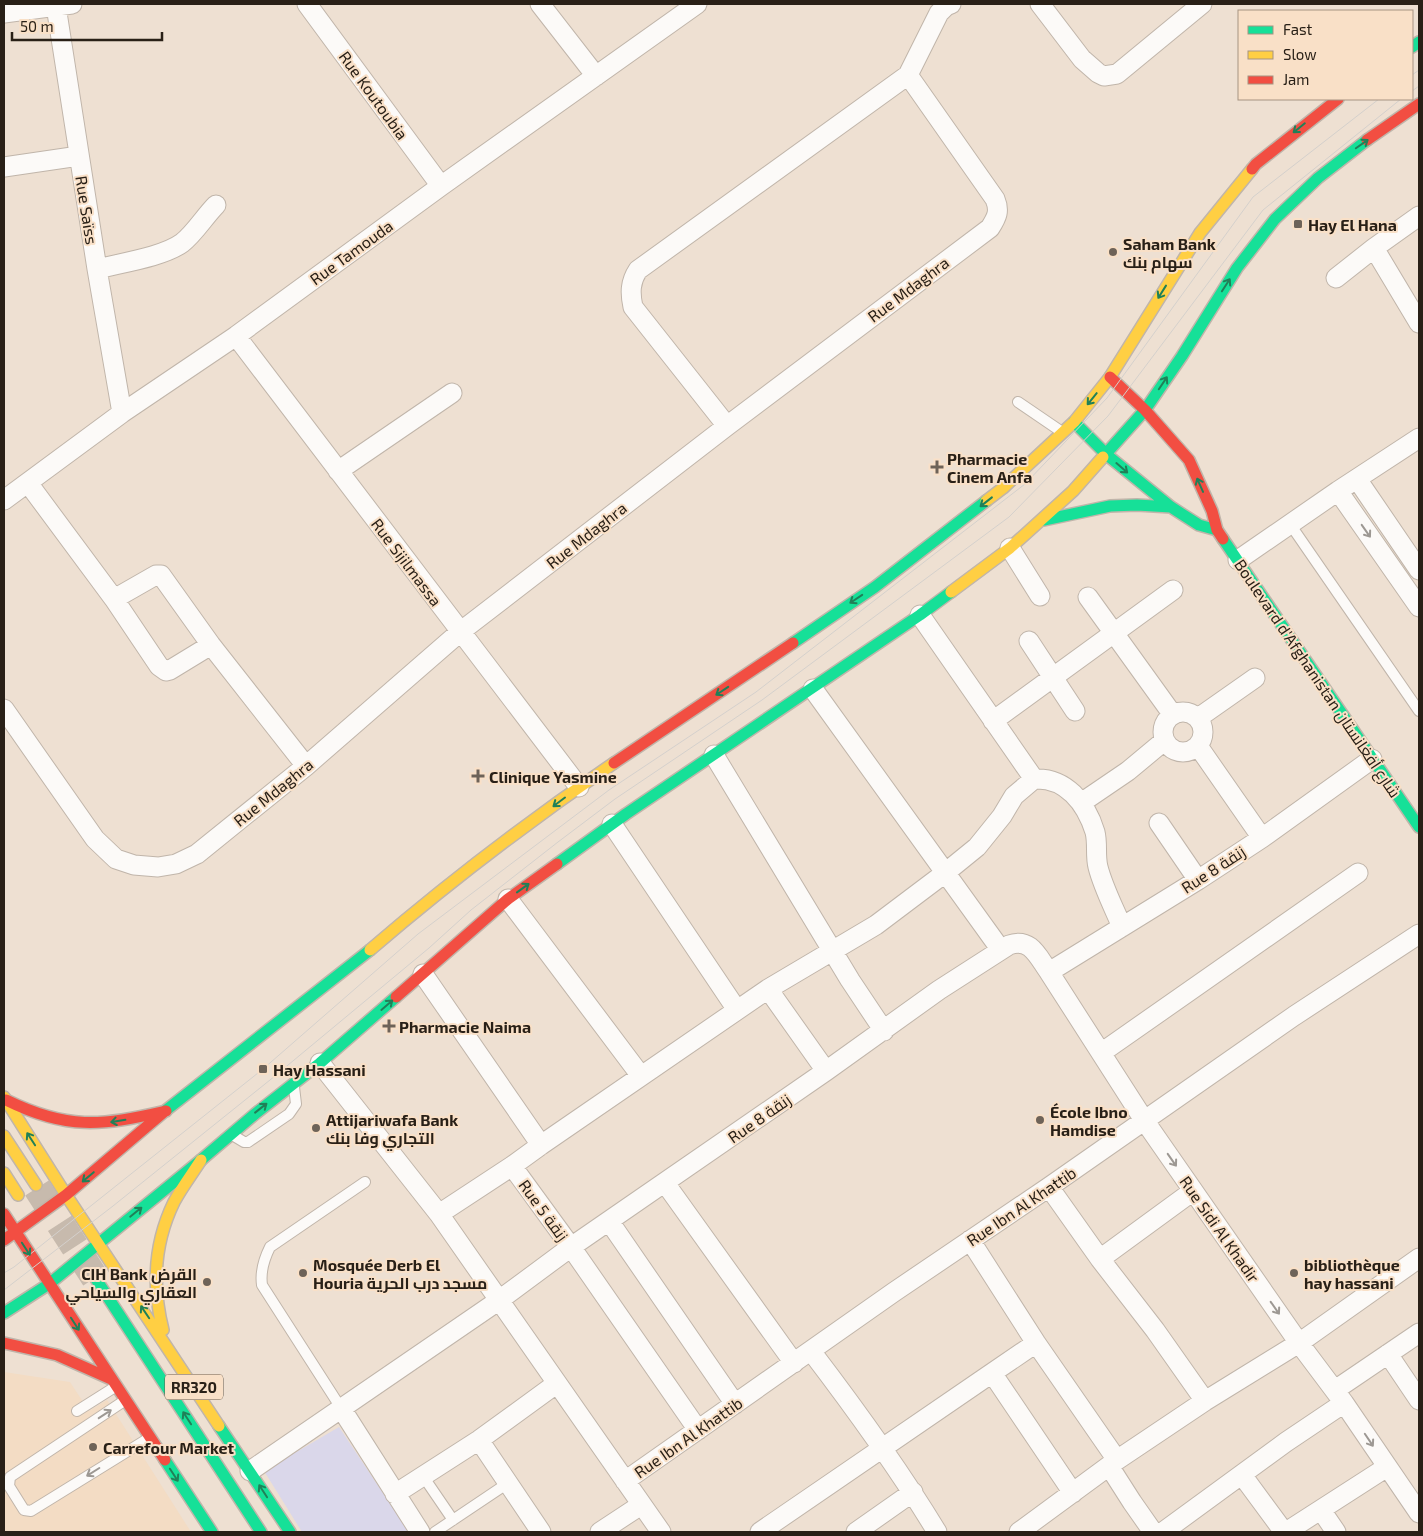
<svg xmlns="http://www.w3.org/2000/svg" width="1423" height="1536" font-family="'Exo 2',Cairo,sans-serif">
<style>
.built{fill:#f3dcc4}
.green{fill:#dad7ea}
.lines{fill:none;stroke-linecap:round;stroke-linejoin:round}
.primary-tunnel{stroke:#c7baad;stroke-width:28;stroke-dasharray:28 14;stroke-linecap:butt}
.lane-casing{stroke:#c0b5aa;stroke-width:12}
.street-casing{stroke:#c0b5aa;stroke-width:21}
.fast-casing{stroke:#c0b5aa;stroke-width:14}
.slow-casing{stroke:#c0b5aa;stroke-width:14}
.jam-casing{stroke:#c0b5aa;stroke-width:14}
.lane{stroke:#fcfaf8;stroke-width:10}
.street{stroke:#fcfaf8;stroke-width:19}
.fast{stroke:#16e098;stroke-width:11}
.slow{stroke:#ffcf43;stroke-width:11}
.jam{stroke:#f24e42;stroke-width:11}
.tram{stroke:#d4d0cc;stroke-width:1}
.oneway{stroke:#208058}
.oneway2{stroke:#9d9893}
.poi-dot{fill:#6e6358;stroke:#f9e0c7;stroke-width:2}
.labels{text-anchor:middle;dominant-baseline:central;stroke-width:4;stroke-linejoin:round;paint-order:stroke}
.shield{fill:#f9e0c7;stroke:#675a4c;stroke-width:1}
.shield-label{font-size:15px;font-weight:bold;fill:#292017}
.street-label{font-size:16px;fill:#292017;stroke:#f9e0c7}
.poi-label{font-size:16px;font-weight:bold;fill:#292017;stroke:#f9e0c7;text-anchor:start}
</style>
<rect width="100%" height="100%" fill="#eee0d2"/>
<path class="built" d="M4 1372 70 1382 89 1411 107 1400 191 1532H4Z"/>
<path class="green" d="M339 1427 409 1532H302L264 1471Z"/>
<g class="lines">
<path class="primary-tunnel" d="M37 1188 95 1278"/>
<g class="lane-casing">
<path id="lane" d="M1018 402 1062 432
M1290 524 1419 711
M234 1136 244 1142H248L289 1114 296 1104 294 1087
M124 1401 10 1477 9 1486 24 1510 31 1511 149 1438
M341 1408 262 1285C260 1271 264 1259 270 1247L365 1182
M77 1411 115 1387
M423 1476 453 1520
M435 1532 508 1483"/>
</g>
<g class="street-casing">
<path id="street" d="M307 4 441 186
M540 4 596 76
M1040 4 1082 59 1098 73 1104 76 1117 74 1202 4
M56 6 97 269 122 413
M4 13 72 4
M4 167 79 156
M1374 248 1419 323
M97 269C120 263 163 257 182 243 194 234 205 216 216 205
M1336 278 1374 248 1419 216
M236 336 579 787
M727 426 633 307C630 293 630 282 638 270L908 75 939 13 946 6 951 4
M338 471 452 393
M1357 479 1419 570
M28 483 114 599 159 666 166 671 170 670 211 645
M1338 491 1419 607
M4 500 122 413 236 336 441 186 697 4
M1010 548 1040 596
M1238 560 1338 491 1419 438
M1088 597 1173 715
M114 599 156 575H161L211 645 306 766
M920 615 1034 779
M1029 641 1075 711
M813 689 1001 950
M4 709 95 839 116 859 134 865 158 867 176 864 197 854 306 766 460 632 727 426 990 228C997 217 1000 211 995 199L908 75
M1163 732a20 20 0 1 1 40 0a20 20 0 1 1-40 0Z
M1198 718 1255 678
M993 721 1173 590
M1198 746 1262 838
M714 755 850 980 884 1031
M1081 803 1128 771 1164 741
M1159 823 1198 880
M612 824 737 1010
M508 899 641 1076
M1049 972 1198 880 1262 838 1372 759
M423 974 541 1145
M768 989 826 1071
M1101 1053 1358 873
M320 1063 439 1214 661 1532
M512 1166 571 1247 698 1430
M665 1183 794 1363
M1049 1187 1100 1259 1155 1330 1205 1401
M439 1214 512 1166 541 1145 768 989 876 925 945 873 977 847 1002 816 1014 796 1034 779C1066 777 1086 803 1095 832 1098 844 1095 855 1098 867 1103 887 1114 908 1122 927
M609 1221 735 1404
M970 1240 1036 1343 1117 1460
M1100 1259 1193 1191
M811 1351C856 1410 899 1469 937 1532
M1388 1354 1419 1400
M992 1373 1036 1343
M1335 1390 1419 1333
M341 1408 420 1532
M479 1440 541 1532
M1109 1466 1132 1502 1153 1532
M250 1471 498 1301 571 1247 826 1071 939 990 1009 945C1031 937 1038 957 1049 972L1144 1120 1299 1343 1344 1403 1419 1513
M1242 1475 1284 1532
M625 1481 894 1292 1049 1187 1294 1016 1419 934
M395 1494 479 1440 556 1384
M1321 1510 1336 1532
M600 1532 641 1505
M760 1532 992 1373 1073 1493
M856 1532 913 1492
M1019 1532 1117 1460 1205 1401 1299 1343 1419 1258
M1163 1532 1286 1442 1344 1403
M1286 1532 1387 1467"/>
</g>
<g class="fast-casing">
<path id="fast" d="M1412 47 1419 42
M1074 422 1107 455 1171 507 1199 525 1217 530
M1103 457 1145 410 1182 356 1237 268 1275 219 1318 178 1367 140
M1044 520 1110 506 1137 505 1171 507
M1223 539 1419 827
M793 643 875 587 986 501
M557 864 626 814 920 615 951 592
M165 1111 370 950
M96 1279 261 1532
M4 1313 49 1284 201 1160 255 1114 320 1063 396 997
M219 1426 290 1532
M165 1460 212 1532"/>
</g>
<g class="slow-casing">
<path id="slow" d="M986 501 1003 488 1074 422 1110 377 1200 233 1252 169
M951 592 1010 548 1073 491 1103 457
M370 950C448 883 529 821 614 763
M4 1097 66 1195 219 1426
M4 1136 36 1185
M4 1173 18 1195
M163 1330C152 1287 154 1243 174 1202 182 1187 192 1174 201 1160"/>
</g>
<g class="jam-casing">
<path id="jam" d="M1367 140 1419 104
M1252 169 1256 164 1338 99
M1110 377 1145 410 1189 460 1212 511 1217 530 1223 539
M614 763 793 643
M396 997 508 899 557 864
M6 1100C67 1130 101 1126 166 1111
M4 1214 165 1460
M4 1240 66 1195 165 1111
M4 1343 57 1355 111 1379"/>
</g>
<use href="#lane" class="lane"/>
<use href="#street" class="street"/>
<use href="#fast" class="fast"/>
<use href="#slow" class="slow"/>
<use href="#jam" class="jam"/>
<path class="tram" d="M1412 75 1419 70
M1412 91 1419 86
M4 1273 14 1267 263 1069 418 934 609 790 756 692 1025 484 1107 398 1253 197 1379 99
M4 1290 113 1206 270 1080 429 948 471 910 558 842 615 799 762 700 1009 517 1108 416 1263 210 1401 99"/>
</g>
<defs><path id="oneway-shaft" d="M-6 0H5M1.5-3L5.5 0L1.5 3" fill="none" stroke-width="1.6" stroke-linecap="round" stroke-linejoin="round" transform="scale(1.25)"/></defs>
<g class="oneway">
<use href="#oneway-shaft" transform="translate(1299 128) rotate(141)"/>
<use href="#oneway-shaft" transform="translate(1362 144) rotate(-35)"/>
<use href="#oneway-shaft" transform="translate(1226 285) rotate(-57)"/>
<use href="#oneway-shaft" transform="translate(1162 292) rotate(122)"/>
<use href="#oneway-shaft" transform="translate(1163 383) rotate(-56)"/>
<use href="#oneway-shaft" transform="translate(1092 399) rotate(129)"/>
<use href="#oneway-shaft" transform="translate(1122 468) rotate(41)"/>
<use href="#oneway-shaft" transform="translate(1200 485) rotate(-114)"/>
<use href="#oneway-shaft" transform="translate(986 502) rotate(142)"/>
<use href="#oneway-shaft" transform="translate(856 599) rotate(146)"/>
<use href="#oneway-shaft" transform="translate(722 691) rotate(146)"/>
<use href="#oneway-shaft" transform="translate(559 802) rotate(143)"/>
<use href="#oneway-shaft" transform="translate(523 888) rotate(-36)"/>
<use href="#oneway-shaft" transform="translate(387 1005) rotate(-41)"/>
<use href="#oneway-shaft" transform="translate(261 1108) rotate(-38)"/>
<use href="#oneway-shaft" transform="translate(118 1121) rotate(171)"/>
<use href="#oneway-shaft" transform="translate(31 1139) rotate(-123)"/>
<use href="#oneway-shaft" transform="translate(88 1177) rotate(140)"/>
<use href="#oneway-shaft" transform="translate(136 1212) rotate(-39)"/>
<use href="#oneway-shaft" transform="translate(26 1249) rotate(57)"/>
<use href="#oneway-shaft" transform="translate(145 1312) rotate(-124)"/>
<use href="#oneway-shaft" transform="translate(75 1324) rotate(57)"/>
<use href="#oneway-shaft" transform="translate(187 1418) rotate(-123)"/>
<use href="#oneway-shaft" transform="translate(174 1475) rotate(57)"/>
<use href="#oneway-shaft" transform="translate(263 1491) rotate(-123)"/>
</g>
<g class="oneway2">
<use href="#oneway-shaft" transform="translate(1366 531) rotate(55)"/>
<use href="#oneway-shaft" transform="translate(1172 1160) rotate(55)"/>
<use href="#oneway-shaft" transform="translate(1275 1308) rotate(55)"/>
<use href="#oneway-shaft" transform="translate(105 1414) rotate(-33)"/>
<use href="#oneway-shaft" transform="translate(1369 1440) rotate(56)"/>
<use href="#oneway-shaft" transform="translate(93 1472) rotate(148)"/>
</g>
<g class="poi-dot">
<rect x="1293" y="219" width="10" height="10" rx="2.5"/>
<circle cx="1113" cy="252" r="5"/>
<path d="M934.5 459.5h5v5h5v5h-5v5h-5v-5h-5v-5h5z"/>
<path d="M475.5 768.5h5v5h5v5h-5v5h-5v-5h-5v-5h5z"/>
<path d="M386.5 1018.5h5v5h5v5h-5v5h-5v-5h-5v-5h5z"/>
<rect x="258" y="1064" width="10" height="10" rx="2.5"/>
<circle cx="1040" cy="1120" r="5"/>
<circle cx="316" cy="1128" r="5"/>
<circle cx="303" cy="1273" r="5"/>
<circle cx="1294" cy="1273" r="5"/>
<circle cx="207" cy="1282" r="5"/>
<circle cx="93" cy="1447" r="5"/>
</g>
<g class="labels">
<rect class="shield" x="165" y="1374.5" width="58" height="25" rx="4"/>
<g class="shield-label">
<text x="194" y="1387">RR320</text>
</g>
<g class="street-label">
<text transform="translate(374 95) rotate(54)">Rue Koutoubia</text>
<text transform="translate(87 210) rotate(81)">Rue Saïss</text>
<text transform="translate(351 252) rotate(-36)">Rue Tamouda</text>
<text transform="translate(908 289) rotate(-37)">Rue Mdaghra</text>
<text transform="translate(586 535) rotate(-38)">Rue Mdaghra</text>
<text transform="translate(407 562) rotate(53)">Rue Sijilmassa</text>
<text transform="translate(1318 678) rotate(56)">Boulevard d'Afghanistan شارع أفغانستان</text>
<text transform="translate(273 792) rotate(-39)">Rue Mdaghra</text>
<text transform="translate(1213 869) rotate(-33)">Rue 8 زنقة</text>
<text transform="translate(759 1118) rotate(-35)">Rue 8 زنقة</text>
<text transform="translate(1021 1206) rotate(-34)">Rue Ibn Al Khattib</text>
<text transform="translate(544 1210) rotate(54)">Rue 5 زنقة</text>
<text transform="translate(1220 1229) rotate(55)">Rue Sidi Al Khadir</text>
<text transform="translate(688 1437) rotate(-35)">Rue Ibn Al Khattib</text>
</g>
<g class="poi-label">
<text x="1308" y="224">Hay El Hana</text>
<text x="1123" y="243">Saham Bank<tspan x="1123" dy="18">سهام بنك</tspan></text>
<text x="947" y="458">Pharmacie<tspan x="947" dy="18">Cinem Anfa</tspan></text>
<text x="489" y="776">Clinique Yasmine</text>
<text x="399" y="1026">Pharmacie Naima</text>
<text x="273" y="1069">Hay Hassani</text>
<text x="1050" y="1111">École Ibno<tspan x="1050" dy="18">Hamdise</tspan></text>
<text x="326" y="1119">Attijariwafa Bank<tspan x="326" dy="18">التجاري وفا بنك</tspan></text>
<text x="313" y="1264">Mosquée Derb El<tspan x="313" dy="18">Houria مسجد درب الحرية</tspan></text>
<text x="1304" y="1264">bibliothèque<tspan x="1304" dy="18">hay hassani</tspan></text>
<text x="197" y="1273" text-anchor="end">CIH Bank القرض<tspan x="197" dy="18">العقاري والسياحي</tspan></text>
<text x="103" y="1447">Carrefour Market</text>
</g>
</g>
<rect width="1423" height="1536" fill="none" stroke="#292017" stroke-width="10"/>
<rect x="1238" y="10" width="175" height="90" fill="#f9e0c7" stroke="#a69381"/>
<rect x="1248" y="26" width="25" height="8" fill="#16e098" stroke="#a69381"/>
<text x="1283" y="35" font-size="15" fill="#292017">Fast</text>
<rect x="1248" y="51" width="25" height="8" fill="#ffcf43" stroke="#a69381"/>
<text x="1283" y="60" font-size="15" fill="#292017">Slow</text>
<rect x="1248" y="76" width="25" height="8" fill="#f24e42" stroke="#a69381"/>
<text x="1283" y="85" font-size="15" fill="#292017">Jam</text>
<path d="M12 32v8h150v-8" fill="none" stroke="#292017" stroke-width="2.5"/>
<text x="20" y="32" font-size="15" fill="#292017" stroke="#f9e0c7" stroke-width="4" paint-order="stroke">50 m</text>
</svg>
